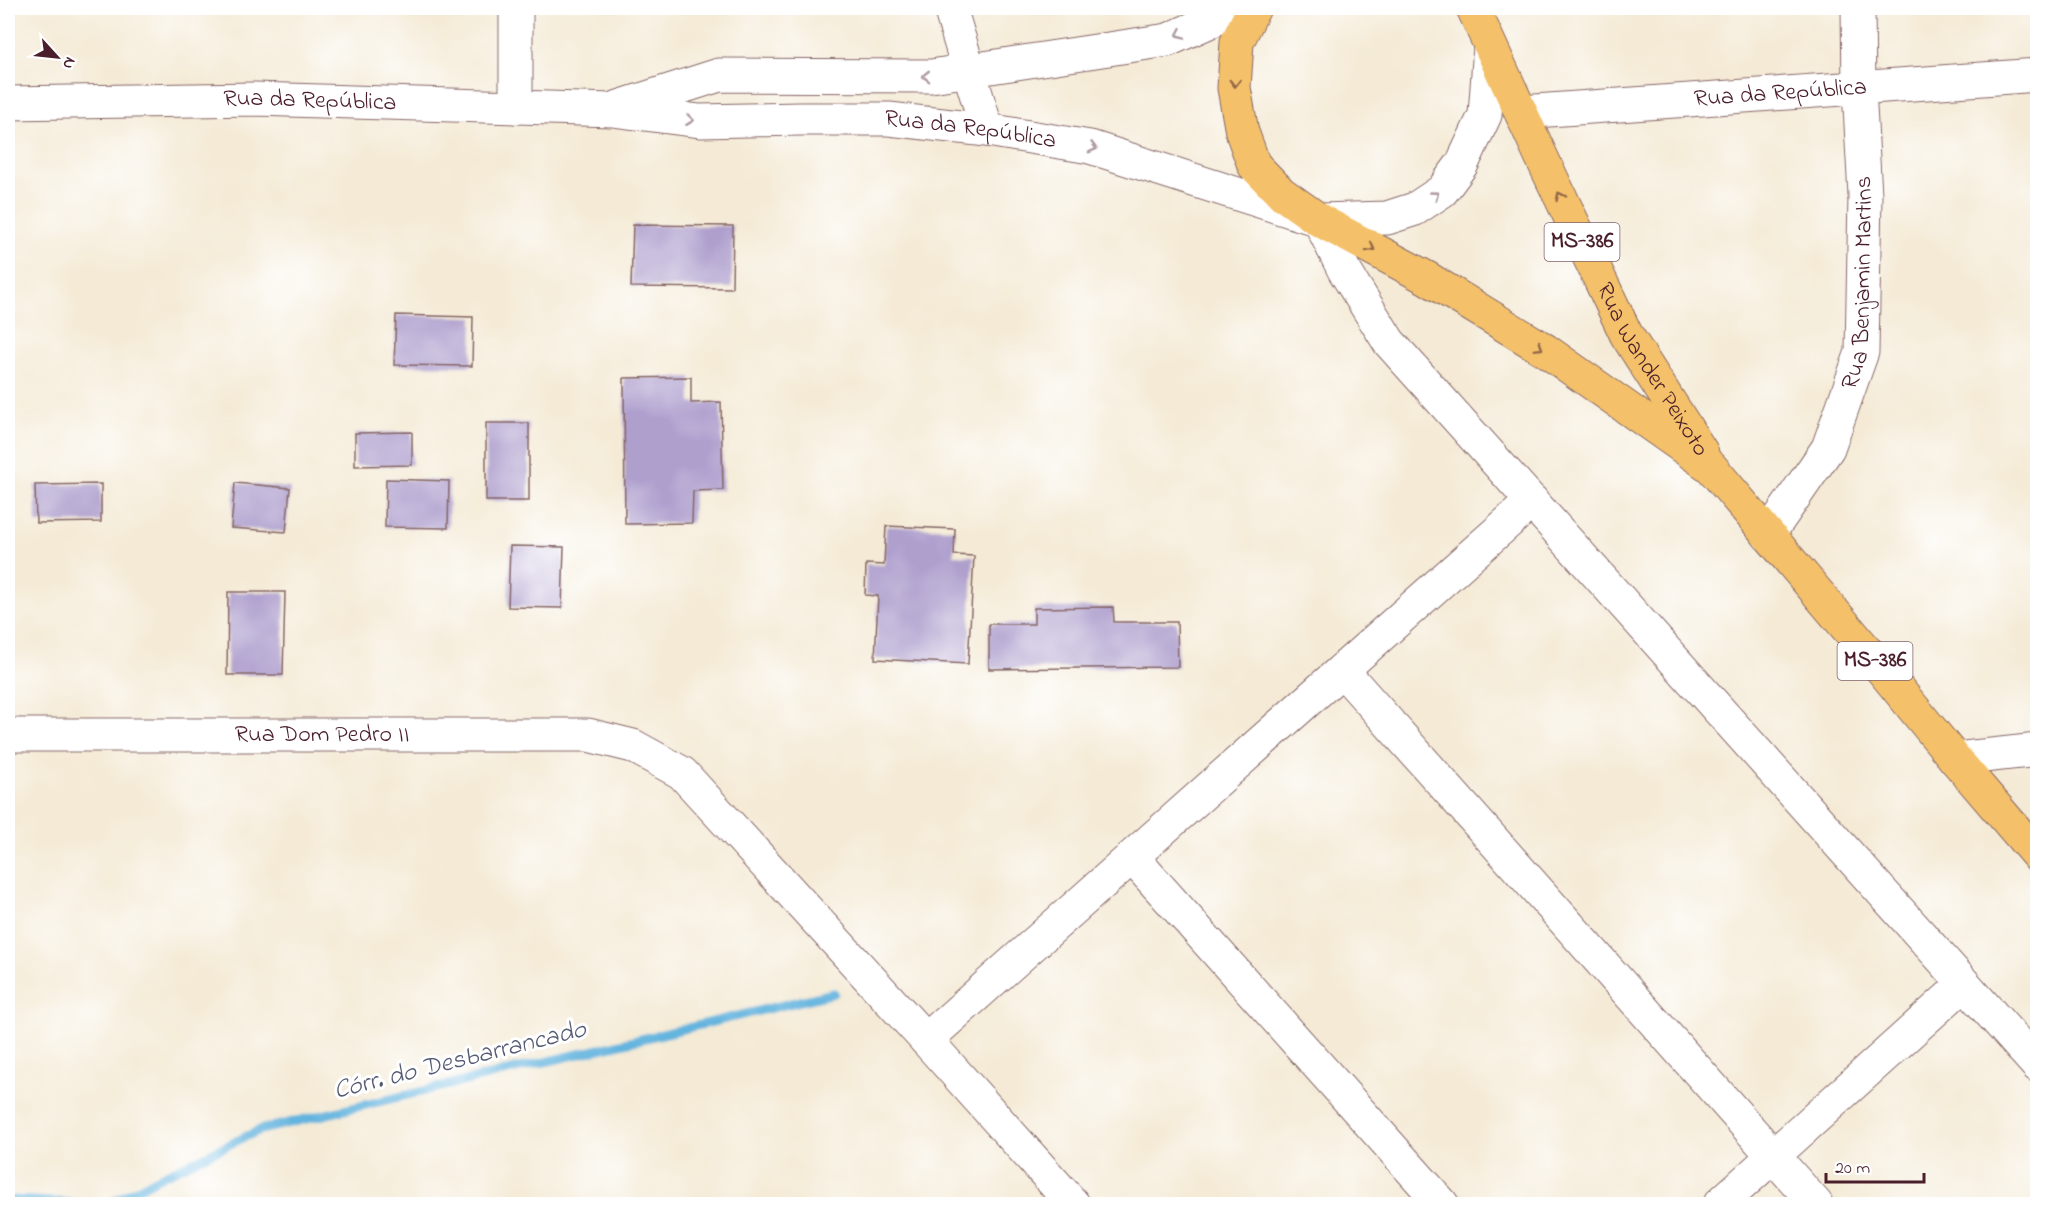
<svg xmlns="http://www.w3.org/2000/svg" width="2045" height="1212" font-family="'Indie Flower',sans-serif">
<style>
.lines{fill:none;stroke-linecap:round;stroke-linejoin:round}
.stream{stroke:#63b4de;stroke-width:9}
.building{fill:#ae9fcd}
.minor-casing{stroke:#866666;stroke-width:35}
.major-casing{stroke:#866666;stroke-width:35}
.minor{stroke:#fff;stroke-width:33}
.major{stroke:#f4c16a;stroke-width:33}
.oneway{stroke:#ae9aa0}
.oneway2{stroke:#966847}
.labels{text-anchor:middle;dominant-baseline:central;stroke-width:6;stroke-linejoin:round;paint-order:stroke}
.shield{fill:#fff;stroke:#80626b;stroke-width:1.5}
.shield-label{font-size:22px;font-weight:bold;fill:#4a1f2b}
.street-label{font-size:24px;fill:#4a1f2b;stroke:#fff}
.water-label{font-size:26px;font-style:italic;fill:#545b73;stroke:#fff}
</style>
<rect width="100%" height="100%" fill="#fff"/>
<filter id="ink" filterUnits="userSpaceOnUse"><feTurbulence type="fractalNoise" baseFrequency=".0167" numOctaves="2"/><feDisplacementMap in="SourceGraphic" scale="12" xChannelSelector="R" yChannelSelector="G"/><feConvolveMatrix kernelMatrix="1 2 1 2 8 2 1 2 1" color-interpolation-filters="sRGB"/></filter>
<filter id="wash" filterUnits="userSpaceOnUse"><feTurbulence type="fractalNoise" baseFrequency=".008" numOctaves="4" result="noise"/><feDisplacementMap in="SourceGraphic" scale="24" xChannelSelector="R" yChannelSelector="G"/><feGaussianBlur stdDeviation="1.35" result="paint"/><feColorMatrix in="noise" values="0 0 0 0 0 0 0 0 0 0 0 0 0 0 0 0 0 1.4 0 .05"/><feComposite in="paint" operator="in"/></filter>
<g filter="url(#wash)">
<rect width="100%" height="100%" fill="#f4ead5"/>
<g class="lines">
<path class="stream" d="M8 1200 91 1204
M109 1204 162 1176 260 1130 834 993"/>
</g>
<g id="blocks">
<path class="building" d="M633 225 733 226 732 288 631 287Z
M396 315 473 317 472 366 394 365Z
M691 377V403L721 402 723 490 693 491 692 523 625 524 624 378Z
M486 423H529V501H486Z
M412 432V465L355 466V433Z
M386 479 449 481 448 528 385 527Z
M235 483 290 488 286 532 231 528Z
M101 484V522L36 523 35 485Z
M886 526 955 529 954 555 974 556 968 664 875 659 878 596 865 595 866 564 884 565Z
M510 546 564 547 562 608 508 607Z
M228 592H285L283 675H227Z
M1113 607 1114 622H1177L1178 667 989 669V624H1034V608Z"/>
</g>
</g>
<g filter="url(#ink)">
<use href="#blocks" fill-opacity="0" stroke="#866666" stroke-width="1.5"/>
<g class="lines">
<g class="minor-casing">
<g id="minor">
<path d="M516 8V107"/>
<path d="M950 8 987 130"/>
<path id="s1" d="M8 103 255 99 612 110 700 121 800 119H889L987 130 1090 147 1319 220 1387 218 1415 209 1442 191 1462 164 1485 115 1490 46"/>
<path d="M619 107 719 75 931 76 1168 40 1215 19 1232 8"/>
<path id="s2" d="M1521 112 2038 75"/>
<path d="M1319 220 1344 270 1389 342 2038 1066"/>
<path id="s3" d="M1768 535 1828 448 1862 352 1865 195 1859 89 1858 8"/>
<path d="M1342 670 1816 1204"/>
<path id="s4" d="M8 735H588L633 746 682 773 926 1040 1073 1204"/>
<path d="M1955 759 2038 750"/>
<path d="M1132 857 1442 1204"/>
<path d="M926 1040 1532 501"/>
<path d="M1720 1204 1964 984"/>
</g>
</g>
<g class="major-casing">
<g id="major">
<path d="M1254 8 1237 42 1234 88 1242 132 1254 165 1281 193 1319 220 1427 278 1545 350 1711 467 1865 649 1955 759 2038 856"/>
<path id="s5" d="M1473 8 1541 156 1626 334 1702 453"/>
</g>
</g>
<use href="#minor" class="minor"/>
<use href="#major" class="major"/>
</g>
<defs><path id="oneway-chevron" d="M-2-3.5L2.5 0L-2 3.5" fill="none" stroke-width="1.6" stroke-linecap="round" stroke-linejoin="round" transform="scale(1.5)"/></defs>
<g class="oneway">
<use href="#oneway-chevron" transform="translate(1180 34) rotate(156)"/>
<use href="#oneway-chevron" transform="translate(926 76) rotate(179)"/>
<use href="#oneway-chevron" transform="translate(690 120) rotate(7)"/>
<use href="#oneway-chevron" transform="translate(1093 148) rotate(15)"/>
<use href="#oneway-chevron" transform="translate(1435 195) rotate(-36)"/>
</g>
<g class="oneway2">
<use href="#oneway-chevron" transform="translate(1235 83) rotate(90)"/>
<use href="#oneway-chevron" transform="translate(1560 196) rotate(-116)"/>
<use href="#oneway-chevron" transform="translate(1371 248) rotate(29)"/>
<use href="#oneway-chevron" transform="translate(1539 347) rotate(32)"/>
</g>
</g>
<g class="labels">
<g class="shield">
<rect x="1544.5" y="223" width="75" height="38" rx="4.5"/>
<rect x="1837.5" y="642" width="75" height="38" rx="4.5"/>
</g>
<g class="shield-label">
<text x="1582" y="242">MS-386</text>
<text x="1875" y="661">MS-386</text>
</g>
<g class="street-label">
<text stroke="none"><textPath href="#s2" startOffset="260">Rua da República</textPath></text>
<text stroke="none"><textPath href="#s1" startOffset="302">Rua da República</textPath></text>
<text stroke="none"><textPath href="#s1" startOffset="964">Rua da República</textPath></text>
<text stroke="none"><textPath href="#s3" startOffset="276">Rua Benjamin Martins</textPath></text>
<text stroke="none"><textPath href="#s5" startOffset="404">Rua Wander Peixoto</textPath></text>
<text stroke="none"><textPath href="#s4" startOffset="314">Rua Dom Pedro II</textPath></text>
</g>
<g class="water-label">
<text transform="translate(460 1061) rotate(-14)">Córr. do Desbarrancado</text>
</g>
</g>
<rect width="2045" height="1212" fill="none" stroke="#fff" stroke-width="30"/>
<g transform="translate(57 57) rotate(117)" stroke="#ffffff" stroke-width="4.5" paint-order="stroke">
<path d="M0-4.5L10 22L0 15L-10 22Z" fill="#4a1f2b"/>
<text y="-9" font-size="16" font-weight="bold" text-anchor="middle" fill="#4a1f2b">N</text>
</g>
<path d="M1826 1173v9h98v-9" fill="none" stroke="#4a1f2b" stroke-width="3"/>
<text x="1835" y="1173" font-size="18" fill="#4a1f2b" stroke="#ffffff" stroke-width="4.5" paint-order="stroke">20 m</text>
</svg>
